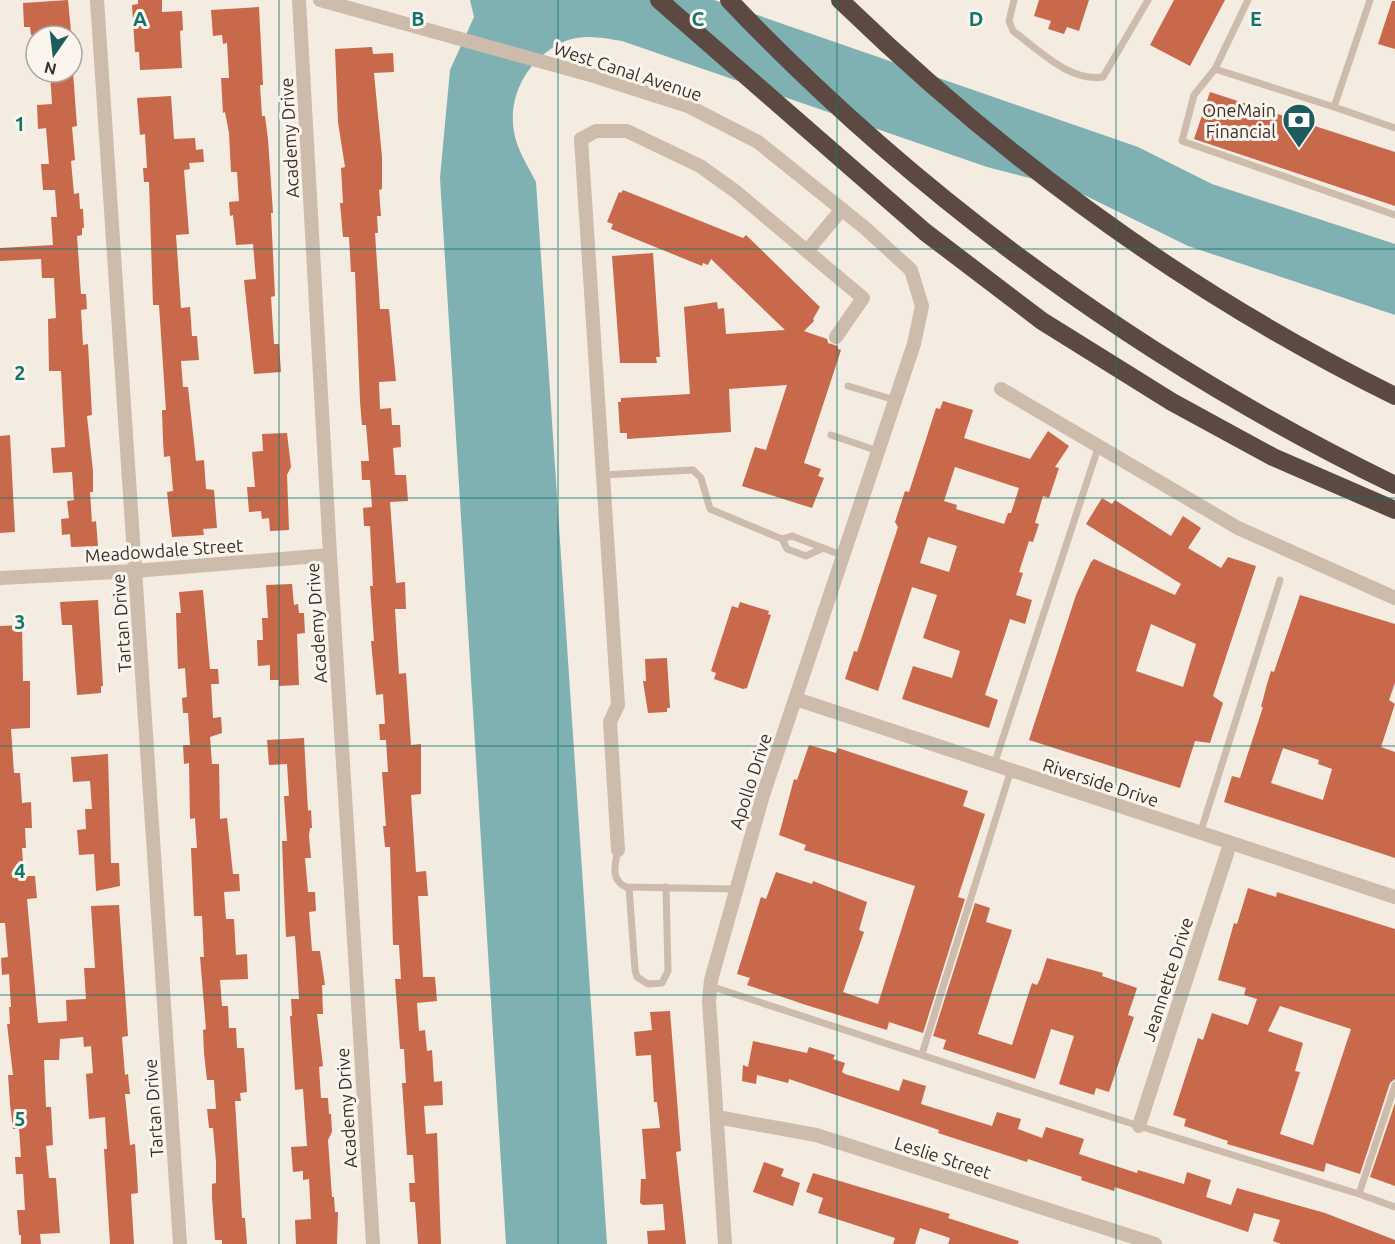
<svg xmlns="http://www.w3.org/2000/svg" width="1395" height="1244" font-family="Ubuntu,sans-serif">
<style>
.water{fill:#7fb0b2}
.building{fill:#c8694b;fill-rule:evenodd}
.lines{fill:none;stroke-linecap:round;stroke-linejoin:round}
.lane{stroke:#cdbbac;stroke-width:7}
.street{stroke:#cdbbac;stroke-width:14}
.highway{stroke:#5c4a42;stroke-width:18}
.grid{fill:none;stroke:#0f766e;stroke-width:1.5;stroke-opacity:0.55}
.labels{text-anchor:middle;dominant-baseline:central;stroke-width:6;stroke-linejoin:round;paint-order:stroke}
.street-label{font-size:18px;fill:#3b302b;stroke:#fbf5ee}
.poi-label{font-size:18px;fill:#3b302b;stroke:#fbf5ee;text-anchor:end}
.grid-label{font-size:20px;text-anchor:middle;font-weight:bold;fill:#0f766e;stroke:#fbf5ee;stroke-width:6;stroke-linejoin:round;paint-order:stroke}
</style>
<rect width="100%" height="100%" fill="#f4ebe1"/>
<path class="water" d="M470 0H714L1138 147 1212 184 1395 244V315L1188 246 1072 189 987 167 622 41C605 38 585 34 568 40 531 54 507 93 514 132 517 150 528 166 536 182L607 1244H506L440 178 450 70 474 17Z"/>
<path class="building" d="M68 0 71 32 31 35 30 27H24L23 3Z
M138 0H162V12L182 11 183 30 180 31 182 68 140 70 139 52H135L132 5 138 4Z
M1039 0H1089L1079 31 1067 27 1064 34 1048 29 1051 21 1034 16Z
M1174 0H1225L1190 66 1150 45Z
M1392 1H1395V49L1378 44Z
M259 7 263 85H260L262 116H265L268 139 273 213H271L275 296 271 297 274 344H279L281 372 254 374 244 280 256 279 253 244 236 245 233 215 230 216 229 202 239 201 237 172H231L229 133 225 112 223 113 221 78H229L227 43 223 44 222 35 213 36 211 10Z
M372 47 373 54 393 53 394 72 374 73 382 157V189L379 190 381 216H377L378 233H375L380 309H389L396 381 379 382 380 409 391 408 392 425H400L401 447 393 448 395 475H406L408 501 390 502 396 583 405 582 406 609H395L399 674 406 673 411 745 421 744V794L411 795 416 872 426 871 428 896H418L423 977H435L437 1001 417 1003 419 1031 425 1030 427 1051 432 1050 434 1082 442 1081 443 1105 424 1106 426 1134 437 1133 441 1244H418L415 1202H410L409 1183H415L413 1155H407L402 1083H406L404 1049H400L395 979H401L399 945H393L390 847H385L383 826H386L382 772H388L386 740H380L379 724H385L383 694 376 695 371 641H374L370 586H373L370 526H364L363 508 372 507 370 480H362L361 461H369L366 425H362L360 402 355 272H351L349 237H343L340 203H343L341 168 345 167 338 122 335 49Z
M50 72H73L77 126 72 127 75 160 71 161 74 194 79 193 80 209H83L84 228H82V235L77 236 81 294H86L87 309 81 310 83 345 88 344 92 415 87 416 93 471V492H90L92 522 96 521 98 546 71 547 70 534 62 535 61 519 69 518 67 501 74 500 72 472 53 473 51 448 65 447 61 371H49L48 319 56 318 54 278H42L41 259 0 261V248L53 245 51 217H57L55 190H43L41 164H49L46 128 38 129 37 105 52 104Z
M1210 92 1395 152V206L1194 139Z
M171 96 174 139 195 138 196 150 203 149 204 162 189 163 190 169 184 170 189 234 176 235 181 308 190 307 192 336H197L199 360 181 361 183 387H188L196 461 204 460 206 489 214 490 217 528 203 529 204 535 172 537 167 492 173 491 170 456 164 457 163 440 162 410H166L159 305H153L149 182H144L143 168H147L145 134 140 135 137 98Z
M623 190 743 238 746 235 820 307 813 319 814 321 804 331 827 339 828 343 838 346V349L841 350 804 463 821 469 818 476 824 478 812 508 742 486 755 447 766 450 787 385 729 389 731 432 627 439V433H620L618 402H621V398L690 394 684 307 717 302 718 309 724 308 726 334 785 330 711 259 708 265 703 263 702 266 611 229 613 224 607 222 619 192 621 193Z
M653 253 660 357H656L657 363H620L612 256Z
M943 401 973 410 964 438 1030 459 1048 431 1069 446 1055 467 1059 468 1049 498 1043 496 1035 523 1039 524 1033 542 1029 541 1019 572 1023 573 1016 595 1032 600 1025 624 1010 619 1009 622 985 695 998 700 989 728 902 699 913 666 952 678 960 651 923 638 937 595 912 587 878 691 845 679 854 651 857 652 898 527 895 522 905 491 909 492 936 408 940 409ZM955 467 1019 488 1011 513H1008L1004 524 956 509 957 505 944 501ZM928 537 957 546 949 572 920 563Z
M287 433 291 467 287 475 289 530 270 531 269 518 262 519 261 511 249 512 247 487H255L252 452 263 451 262 434Z
M10 435 15 532 0 533V436Z
M1102 498 1112 504 1115 500 1171 536 1183 516 1201 528 1188 548 1221 568 1228 557 1256 566 1213 696 1223 703 1210 743 1195 741 1180 788 1029 740 1076 595 1091 562 1094 559 1175 595 1181 584 1086 524ZM1151 624 1196 644 1183 687 1136 671Z
M292 584 294 605 298 604 299 613H304L305 633 297 634 299 685 279 686V680H270V665L258 666 257 640H263L262 618H268L266 585Z
M203 590 210 669H218L219 684H211L213 718 221 717 222 733 210 737 212 764H219L220 819 227 818 233 874H239L240 891 224 892 226 919H234L236 955 247 954 248 979 220 980 222 1006H228L229 1028H236L237 1048H244L247 1092 240 1093 241 1101H235L242 1218H245L247 1244H222V1240H215L212 1198V1184L216 1183V1162L213 1128H209L207 1109H216L214 1080H207L204 1053 203 1030 206 1029 200 957H204L202 916H194L191 848H197L195 818 190 819 189 763 184 764 183 745H190L188 713H183L182 698 187 697 185 668 178 669 176 613H181L179 592Z
M1300 595 1395 624V683L1389 700 1395 704 1381 747 1395 752V858L1224 802 1232 776 1240 778 1263 707H1261L1267 684 1271 671 1274 672ZM1283 748 1319 760 1318 764 1332 769 1323 800 1271 783Z
M98 600 103 686H101V693L77 695 72 625H62L60 602Z
M740 602 769 611 768 614 771 615 747 688 743 689 714 679 716 673 711 671 732 606 738 608Z
M22 625 23 681H30V728L11 729 14 773H20L22 803 31 802 32 828H25L26 848H22L24 876H35L37 898 27 899 38 1023 67 1021 66 1000 86 999 84 968H95L91 906 119 905 128 1036 122 1037 125 1075 128 1074 130 1094H125L130 1145 135 1144 137 1173 138 1193 131 1194 134 1244H110L104 1149H107L105 1117 89 1119 86 1074 93 1073 91 1046 84 1047 83 1037 60 1039 59 1060H44L46 1107H51L53 1145 46 1146 49 1178H56L60 1233 40 1234 41 1244H21V1235H19L17 1210H25L23 1174H16L15 1157H21L19 1129H13L10 1104 8 1075H13L7 1024H10L9 1007H11L9 974 2 975 1 958 8 957 5 923H0V626Z
M667 658 670 708H667V712L648 713 643 681H646L645 659Z
M304 738 308 811 311 810 312 828H310L309 836 311 858H305L308 892H315L316 911 309 912 312 951H320L325 985H322L323 1014H317L323 1066 319 1067 321 1098H328L329 1114H331L332 1132 328 1140 332 1197H334L335 1212H338L337 1244H296L295 1220 311 1219 309 1179 303 1180V1171L293 1172 291 1147 307 1146 303 1089 295 1090 290 1016H292L291 999H299L295 936 286 937 284 894 282 841H287L284 796H289L287 764 269 765 267 740Z
M809 745 836 753 838 748 968 791 963 806 985 814 958 897 965 899 923 1033 889 1022 887 1030 806 1005 747 985 750 978 737 974 761 897 766 899 776 872 812 884 813 881 867 902 859 930 864 932 843 992 878 1004 915 886 804 850 806 845 779 835 794 779 797 780Z
M108 754 111 863H119L120 886 96 891 94 854 79 855 77 830 86 829 85 809H92L90 781 73 782 71 757Z
M1248 888 1276 897 1277 892 1395 929V1079L1390 1083 1360 1174 1326 1163 1324 1172 1227 1144 1228 1141 1184 1126 1186 1119 1173 1115 1198 1038 1203 1040 1212 1013 1248 1025 1257 999 1244 995 1246 988 1218 980 1234 923 1237 924ZM1280 1006 1351 1029 1313 1145 1280 1134 1300 1072 1295 1071 1303 1043 1268 1031Z
M975 903 990 908 986 922 1012 930 978 1034 1012 1045 1032 983 1037 985 1040 979 1047 958 1103 973 1102 976 1137 988 1128 1015 1134 1017 1109 1092 1096 1088 1094 1095 1059 1084 1074 1036 1051 1029 1035 1079 943 1049 946 1040 933 1036Z
M670 1011 681 1151 676 1152 686 1244H648L647 1231 665 1230 663 1204 643 1205 640 1203 641 1179H646L642 1129 660 1128 657 1102H654L651 1055 636 1056 634 1032 652 1030 650 1012Z
M753 1041 807 1053 809 1047 835 1055 833 1059 845 1063 842 1072 845 1074 899 1091 903 1079 926 1086 921 1104 992 1126 997 1112 1021 1119 1018 1129 1042 1138 1046 1127 1084 1139 1079 1154 1137 1173 1138 1170 1184 1184 1187 1172 1211 1180 1206 1197 1231 1205 1237 1188 1325 1213 1395 1240V1244H1281L1273 1241 1280 1220 1254 1213 1248 1232 1115 1187 1114 1191 1081 1180 1082 1177 1028 1159 1027 1162 938 1133 939 1130 789 1079 788 1083 757 1075 756 1084 742 1081 743 1065 748 1067Z
M1395 1103V1186L1370 1177Z
M764 1162 784 1169 781 1176 800 1183 793 1206 753 1192Z
M813 1173 950 1214 948 1218 1019 1241 1018 1244H948L950 1238 920 1228 915 1244H893L895 1238 818 1213 823 1198 806 1192Z"/>
<g class="lines">
<path class="lane" d="M1014 0 1009 21 1013 31C1039 50 1069 82 1103 77L1148 0
M1248 0 1215 69 1194 95 1182 141 1395 215
M1215 69 1334 107 1370 0
M1334 107 1395 128
M848 386 895 400
M831 435 878 451
M603 475 693 470 701 478 710 509 782 539
M821 549 806 556 787 549 782 539 792 536 844 556
M994 765 1099 445
M1200 834 1280 580
M618 850C615 864 610 880 626 887L736 889
M629 887 635 970 637 977 648 984 662 983 668 971 666 887
M710 986 1139 1126 1359 1194 1395 1085
M922 1054 1011 770
M1359 1194 1395 1207"/>
<path class="street" d="M97 0 180 1244
M299 0 330 555 373 1244
M320 0 594 76 688 106 758 142 865 228 911 270 922 306 914 344 763 795 711 980 709 1001 725 1244
M807 251 842 209
M1001 389 1238 528 1395 598
M0 578 135 571 330 555
M796 699 1395 897
M618 850 610 722 618 705 581 139 596 131H627L700 166 735 191 863 298 836 337
M717 1117 816 1135 1155 1244
M1139 1126 1230 844"/>
<path class="highway" d="M659 0 925 232 1042 321 1172 402 1273 457 1395 510
M729 0C919 200 1148 365 1395 485
M840 0C1004 159 1190 295 1395 396"/>
</g>
<path class="grid" d="M279 0V1244M558 0V1244M837 0V1244M1116 0V1244M0 249H1395M0 498H1395M0 746H1395M0 995H1395"/>
<defs>
<g id="bank-pin" transform="scale(1.725)"><path d="M0 17L-7.5 6A9.5 9.5 0 1 1 7.5 6Z" fill="#1f5a5e" stroke="#fbf5ee"/><path d="M-6-4H6V4H-6ZM0-2.3a2.3 2.3 0 1 0 0 4.6a2.3 2.3 0 1 0 0-4.6Z" fill="#fff"/></g>
</defs>
<g fill-rule="evenodd">
<use href="#bank-pin" x="1299" y="120"/>
</g>
<g class="labels">
<g class="street-label">
<text transform="translate(628 71) rotate(18)">West Canal Avenue</text>
<text transform="translate(289 138) rotate(-93)">Academy Drive</text>
<text transform="translate(164 550) rotate(-4)">Meadowdale Street</text>
<text transform="translate(121 623) rotate(-94)">Tartan Drive</text>
<text transform="translate(316 623) rotate(-94)">Academy Drive</text>
<text transform="translate(750 781) rotate(-72)">Apollo Drive</text>
<text transform="translate(1101 782) rotate(18)">Riverside Drive</text>
<text transform="translate(1167 979) rotate(-72)">Jeannette Drive</text>
<text transform="translate(153 1108) rotate(-94)">Tartan Drive</text>
<text transform="translate(346 1108) rotate(-94)">Academy Drive</text>
<text transform="translate(943 1157) rotate(18)">Leslie Street</text>
</g>
<g class="poi-label">
<text x="1276" y="110">OneMain<tspan x="1276" dy="21">Financial</tspan></text>
</g>
</g>
<g class="grid-label">
<text x="140" y="26">A</text>
<text x="418" y="26">B</text>
<text x="698" y="26">C</text>
<text x="976" y="26">D</text>
<text x="1256" y="26">E</text>
<text x="20" y="131">1</text>
<text x="20" y="380">2</text>
<text x="20" y="629">3</text>
<text x="20" y="878">4</text>
<text x="20" y="1126">5</text>
</g>
<g transform="translate(54 54) rotate(194)"><circle r="28" fill="#fbf5ee" stroke="#aea6a0" stroke-width="1.5"/>
<path d="M0-4.5L10 22L0 15L-10 22Z" fill="#1f5a5e"/>
<text y="-9" font-size="16" font-weight="bold" text-anchor="middle" fill="#3b302b">N</text>
</g>
</svg>
